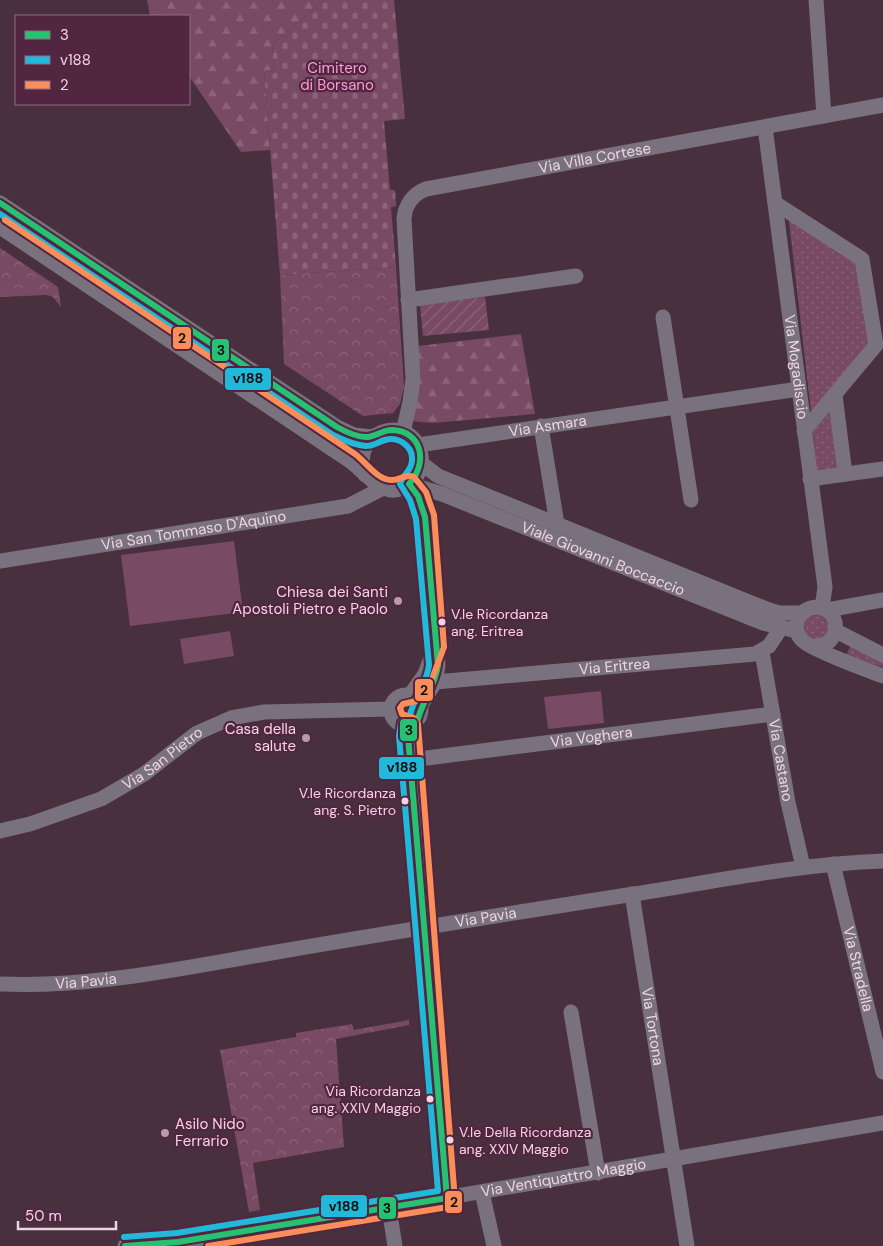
<svg xmlns="http://www.w3.org/2000/svg" width="883" height="1246" font-family="'DM Sans',sans-serif">
<style>
.grass{fill:url(#grass-dots)}
.forest{fill:url(#forest-firs)}
.cemetery{fill:url(#cemetery-stones)}
.park{fill:url(#park-crowns)}
.garden{fill:url(#garden-furrows)}
.pitch{fill:#784a64}
.lines{fill:none;stroke-linecap:round;stroke-linejoin:round}
.minor{stroke:#79727e;stroke-width:15}
.bus-1-casing{stroke:#522640;stroke-width:10}
.bus-2-casing{stroke:#522640;stroke-width:10}
.bus-3-casing{stroke:#522640;stroke-width:10}
.bus-1{stroke:#26c172;stroke-width:6}
.bus-2{stroke:#20b9da;stroke-width:6}
.bus-3{stroke:#fa8e5a;stroke-width:6}
.poi-dot{fill:#b69ba9;stroke:#522640;stroke-width:2}
.bus-dot{fill:#f1d4e3;stroke:#522640;stroke-width:2}
.labels{text-anchor:middle;dominant-baseline:central;stroke-width:4.5;stroke-linejoin:round;paint-order:stroke}
.bus-label{font-size:14px;fill:#f1d4e3;stroke:#522640;text-anchor:start}
.park-label{font-size:15px;fill:#fd9dd3;stroke:#522640}
.street-label{font-size:15px;fill:#f1d4e3;stroke:#522640}
.poi-label{font-size:15px;fill:#f1d4e3;stroke:#522640;text-anchor:end}
.line-badge{stroke:#522640;stroke-width:2}
.pale-badge-label{font-size:14px;text-anchor:middle;font-weight:bold;fill:#111}
</style>
<defs>
<pattern id="grass-dots" width="8" height="8" patternUnits="userSpaceOnUse" patternTransform="scale(1.25)"><rect width="8" height="8" fill="#784a64"/><path d="M2 2h.1M6 6h.1" fill="none" stroke="#8c637a" stroke-width="1.8" stroke-linecap="round"/></pattern>
<pattern id="forest-firs" width="22" height="20" patternUnits="userSpaceOnUse" patternTransform="scale(1.25)"><rect width="22" height="20" fill="#784a64"/><path d="M5 1l3.5 6h-7zM16 11l3.5 6h-7z" fill="#8c637a"/></pattern>
<pattern id="cemetery-stones" width="16" height="16" patternUnits="userSpaceOnUse" patternTransform="scale(1.25)"><rect width="16" height="16" fill="#784a64"/><path d="M2 7V4a2 2 0 0 1 4 0v3zM10 15v-3a2 2 0 0 1 4 0v3z" fill="#8c637a"/></pattern>
<pattern id="park-crowns" width="20" height="18" patternUnits="userSpaceOnUse" patternTransform="scale(1.25)"><rect width="20" height="18" fill="#784a64"/><path d="M2 6a3 3 0 1 1 6 0M12 15a3 3 0 1 1 6 0" fill="none" stroke="#8c637a"/></pattern>
<pattern id="garden-furrows" width="10" height="10" patternUnits="userSpaceOnUse" patternTransform="scale(1.25)"><rect width="10" height="10" fill="#784a64"/><path d="M-1 1l2-2M0 10L10 0M9 11l2-2" fill="none" stroke="#8c637a"/></pattern>
</defs>
<rect width="100%" height="100%" fill="#48303e"/>
<path class="grass" d="M793 220 858 264 870 344 811 412 789 221Z
M830 412 837 471 817 473 813 432Z
M804 627a12 12 0 1 1 24 0a12 12 0 1 1-24 0Z
M851 644 883 663V667L846 656Z"/>
<path class="forest" d="M147 0H323L272 45 274 70 264 71 270 150 241 152 189 76V16H150Z
M521 334 535 414 432 423 410 421 418 346Z"/>
<path class="cemetery" d="M323 0H394L405 119 384 121 390 190H395L396 206 391 207 396 267 280 275 264 71 274 70 272 45Z"/>
<path class="park" d="M0 248 58 287 61 307 53 297 47 295 0 297Z
M396 267 404 386 400 404 393 413 363 416 284 364 280 275Z
M409 1020V1025L336 1039 344 1147 253 1163 260 1210 249 1212 220 1050 296 1037V1033L352 1024 354 1030Z"/>
<path class="garden" d="M485 297 489 330 423 336 420 305Z"/>
<path class="pitch" d="M234 541 243 612 130 626 121 555Z
M230 631 234 656 184 664 180 639Z
M601 691 604 723 548 729 544 697Z"/>
<g class="lines">
<g class="minor">
<path d="M816 0 824 116"/>
<path id="s1" d="M765 127 825 587 822 608"/>
<path d="M0 203 337 427 354 435 372 437"/>
<path d="M775 203 862 259 876 345 804 431"/>
<path d="M0 227 350 461C369 475 388 507 414 479 421 472 423 461 420 451 408 412 349 432 365 475"/>
<path d="M408 300 576 276"/>
<path d="M663 317 691 500"/>
<path d="M835 395 845 474"/>
<path d="M541 426 557 524"/>
<path id="s2" d="M403 432 410 402 413 379 404 219C405 205 413 194 426 189L883 105"/>
<path id="s3" d="M418 445 799 389"/>
<path d="M421 463 438 476 769 610 779 613H802"/>
<path d="M810 479 883 469"/>
<path id="s4" d="M409 484 442 494 763 623 797 631"/>
<path d="M409 484 418 496 425 517 438 665 435 682 421 705"/>
<path id="s5" d="M0 561 348 506 383 488"/>
<path d="M827 610 883 600"/>
<path d="M836 631 883 655"/>
<path d="M812 646C831 647 840 633 833 616 813 593 784 621 802 640 811 650 867 670 883 676"/>
<path id="s6" d="M762 652 788 802 803 867"/>
<path id="s7" d="M435 682 755 654 769 646 781 628"/>
<circle cx="406" cy="710" r="15"/>
<path d="M410 695 425 674 434 650"/>
<path d="M409 725 447 1198"/>
<path id="s8" d="M411 760 773 714"/>
<path id="s9" d="M0 831 30 824 101 799 144 774 197 733 231 718 264 712 391 709"/>
<path id="s10" d="M833 864 883 1072"/>
<path id="s11" d="M632 894 687 1246"/>
<path id="s12" d="M0 984C91 988 182 968 271 953 392 932 513 913 634 894 717 881 799 864 883 861"/>
<path d="M571 1012 598 1173"/>
<path d="M482 1192 494 1246"/>
<path d="M389 1208 395 1246"/>
<path id="s13" d="M125 1246 178 1242 251 1231 883 1123"/>
</g>
<g class="bus-1-casing">
<path id="bus-1" d="M0 203 337 427C346 432 356 437 366 437 375 437 382 430 392 430 423 431 428 464 409 484L418 496 425 517 438 665C436 684 423 700 418 719L409 725 408 736 447 1198 178 1242 125 1246"/>
</g>
<g class="bus-2-casing">
<path id="bus-2" d="M0 214 333 435C343 440 354 445 366 446 374 446 378 442 385 440 398 436 413 446 412 460 412 471 402 475 400 484L410 500 416 519 429 665C427 683 414 697 410 715L401 722 399 736 438 1191 177 1233 124 1237"/>
</g>
<g class="bus-3-casing">
<path id="bus-3" d="M5 220 355 454C365 461 377 480 391 480 400 481 405 473 414 477L426 492 434 515 444 647 432 679 416 701 403 704 400 708 402 714 414 718 418 724 455 1201 448 1207 208 1246"/>
</g>
<use href="#bus-1" class="bus-1"/>
<use href="#bus-2" class="bus-2"/>
<use href="#bus-3" class="bus-3"/>
</g>
<g class="poi-dot">
<circle cx="398" cy="601" r="5"/>
<circle cx="306" cy="738" r="5"/>
<circle cx="165" cy="1133" r="5"/>
</g>
<g class="bus-dot">
<circle cx="442" cy="622" r="4.5"/>
<circle cx="405" cy="801" r="4.5"/>
<circle cx="430" cy="1099" r="4.5"/>
<circle cx="450" cy="1140" r="4.5"/>
</g>
<g class="labels">
<g class="bus-label">
<text x="451" y="614">V.le Ricordanza<tspan x="451" dy="17">ang. Eritrea</tspan></text>
<text x="396" y="793" text-anchor="end">V.le Ricordanza<tspan x="396" dy="17">ang. S. Pietro</tspan></text>
<text x="421" y="1091" text-anchor="end">Via Ricordanza<tspan x="421" dy="17">ang. XXIV Maggio</tspan></text>
<text x="459" y="1132">V.le Della Ricordanza<tspan x="459" dy="17">ang. XXIV Maggio</tspan></text>
</g>
<g class="park-label">
<text x="337" y="68">Cimitero<tspan x="337" dy="17">di Borsano</tspan></text>
</g>
<g class="street-label">
<text stroke="none"><textPath href="#s2" startOffset="425">Via Villa Cortese</textPath></text>
<text stroke="none"><textPath href="#s1" startOffset="242">Via Mogadiscio</textPath></text>
<text stroke="none"><textPath href="#s3" startOffset="131">Via Asmara</textPath></text>
<text stroke="none"><textPath href="#s5" startOffset="196">Via San Tommaso D'Aquino</textPath></text>
<text stroke="none"><textPath href="#s4" startOffset="208">Viale Giovanni Boccaccio</textPath></text>
<text stroke="none"><textPath href="#s7" startOffset="180">Via Eritrea</textPath></text>
<text stroke="none"><textPath href="#s8" startOffset="182">Via Voghera</textPath></text>
<text stroke="none"><textPath href="#s9" startOffset="180">Via San Pietro</textPath></text>
<text stroke="none"><textPath href="#s6" startOffset="110">Via Castano</textPath></text>
<text stroke="none"><textPath href="#s12" startOffset="491">Via Pavia</textPath></text>
<text stroke="none"><textPath href="#s10" startOffset="108">Via Stradella</textPath></text>
<text stroke="none"><textPath href="#s12" startOffset="86">Via Pavia</textPath></text>
<text stroke="none"><textPath href="#s11" startOffset="134">Via Tortona</textPath></text>
<text stroke="none"><textPath href="#s13" startOffset="444">Via Ventiquattro Maggio</textPath></text>
</g>
<g class="poi-label">
<text x="388" y="592">Chiesa dei Santi<tspan x="388" dy="17">Apostoli Pietro e Paolo</tspan></text>
<text x="296" y="729">Casa della<tspan x="296" dy="17">salute</tspan></text>
<text x="175" y="1124" text-anchor="start">Asilo Nido<tspan x="175" dy="17">Ferrario</tspan></text>
</g>
</g>
<g class="line-badge">
<rect x="172" y="326" width="20" height="24" rx="5" fill="#fa8e5a"/>
<rect x="211" y="338" width="19" height="24" rx="5" fill="#26c172"/>
<rect x="224" y="367" width="48" height="24" rx="5" fill="#20b9da"/>
<rect x="414" y="678" width="20" height="24" rx="5" fill="#fa8e5a"/>
<rect x="399" y="718" width="19" height="24" rx="5" fill="#26c172"/>
<rect x="378" y="756" width="47" height="24" rx="5" fill="#20b9da"/>
<rect x="444" y="1190" width="19" height="24" rx="5" fill="#fa8e5a"/>
<rect x="320" y="1194" width="48" height="24" rx="5" fill="#20b9da"/>
<rect x="378" y="1196" width="19" height="24" rx="5" fill="#26c172"/>
</g>
<g class="pale-badge-label">
<text x="182" y="343">2</text>
<text x="221" y="355">3</text>
<text x="248" y="383">v188</text>
<text x="424" y="695">2</text>
<text x="409" y="735">3</text>
<text x="402" y="772">v188</text>
<text x="454" y="1207">2</text>
<text x="344" y="1211">v188</text>
<text x="387" y="1213">3</text>
</g>
<rect x="15" y="15" width="175" height="90" fill="#522640" stroke="#926c81"/>
<rect x="25" y="31" width="25" height="8" fill="#26c172" stroke="#926c81"/>
<text x="60" y="40" font-size="15" fill="#f1d4e3">3</text>
<rect x="25" y="56" width="25" height="8" fill="#20b9da" stroke="#926c81"/>
<text x="60" y="65" font-size="15" fill="#f1d4e3">v188</text>
<rect x="25" y="81" width="25" height="8" fill="#fa8e5a" stroke="#926c81"/>
<text x="60" y="90" font-size="15" fill="#f1d4e3">2</text>
<path d="M18 1221v8h98v-8" fill="none" stroke="#f1d4e3" stroke-width="2.5"/>
<text x="25" y="1221" font-size="15" fill="#f1d4e3" stroke="#522640" stroke-width="4" paint-order="stroke">50 m</text>
</svg>
